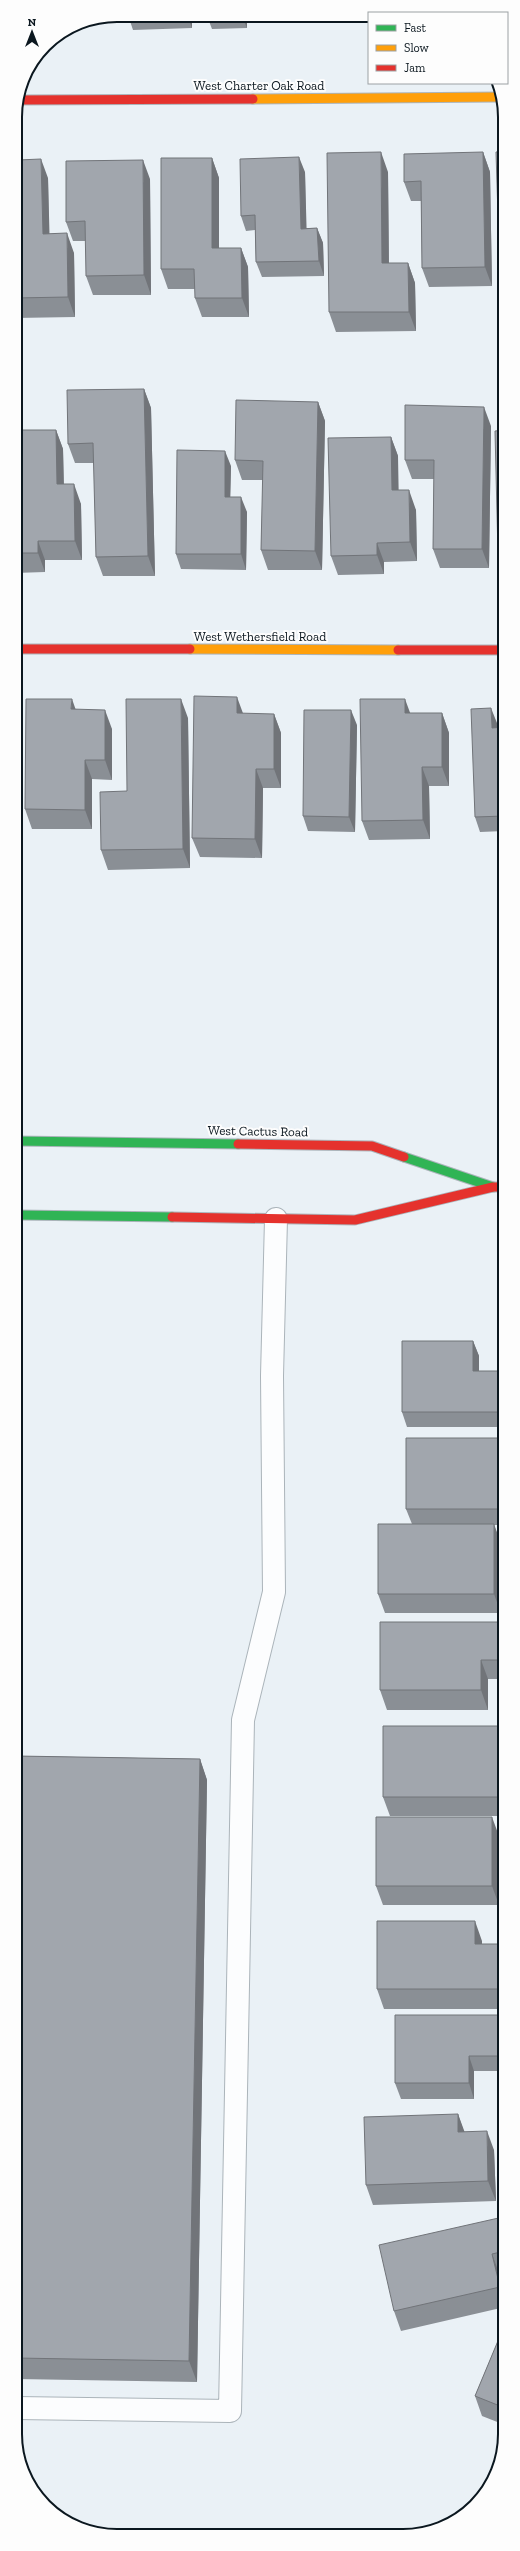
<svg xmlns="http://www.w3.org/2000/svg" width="520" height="2551" font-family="'Zilla Slab',serif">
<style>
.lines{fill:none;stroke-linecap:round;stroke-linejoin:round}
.lane-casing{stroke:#abb4ba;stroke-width:24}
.fast-casing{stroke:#abb4ba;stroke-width:11}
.slow-casing{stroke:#abb4ba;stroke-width:11}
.jam-casing{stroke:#abb4ba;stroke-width:11}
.lane{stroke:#fcfdfe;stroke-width:22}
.fast{stroke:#30b455;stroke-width:9}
.slow{stroke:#ff9f0a;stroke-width:9}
.jam{stroke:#e5322d;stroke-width:9}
.wall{fill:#8a8f95}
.shaded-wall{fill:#717479}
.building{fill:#a1a6ad;stroke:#717479}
.labels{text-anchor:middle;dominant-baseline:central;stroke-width:4;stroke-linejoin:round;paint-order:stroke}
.street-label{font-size:13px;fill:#0b171f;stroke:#fdfdfd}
.rim{fill:none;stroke:#0b171f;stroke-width:2}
</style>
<rect width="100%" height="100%" fill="#eaf1f6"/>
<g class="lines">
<g class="lane-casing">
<path id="lane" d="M16 2408 230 2411 243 1720 274 1592 272 1376 276 1219"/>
</g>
<g class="fast-casing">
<path id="fast" d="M15 1141 238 1144
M404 1157 493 1187
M16 1215 172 1217"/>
</g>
<g class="slow-casing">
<path id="slow" d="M253 99 501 97
M190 649 398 650"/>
</g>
<g class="jam-casing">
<path id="jam" d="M18 100 253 99
M15 649H190
M398 650H504
M238 1144 372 1146 404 1157
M172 1217 355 1220 493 1187H504"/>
</g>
<use href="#lane" class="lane"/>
<use href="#fast" class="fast"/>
<use href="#slow" class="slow"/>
<use href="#jam" class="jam"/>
</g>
<path class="wall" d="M128 15H192V28L133 30Z
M207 16H247V28L212 29Z
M327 16 369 17V20H328Z
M504 151V320L501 311Z
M483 152 490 172 492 286 429 287 422 268 421 201H411L404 182Z
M212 158 219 178V248H241L248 267 249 317H202L195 298V289H168L161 269Z
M305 172 306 228H317L323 243 324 276 262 277 256 262 255 230 246 231 241 216Z
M388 172 389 263H408L415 283 416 331 336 332 329 312Z
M48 178 49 234 74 253 75 317 15 318V180Z
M150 179 151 295H93L86 276V241H73L66 222Z
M144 389 151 408 155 576H103L96 557 94 463H75L68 444Z
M318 402 325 421 322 570H268L261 550 263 480H242L235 460Z
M491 426 489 568H440L433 549 434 479H412L405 460Z
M15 430H56L63 449 64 484 81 504 82 560H45V572L15 573Z
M504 430V573L498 554Z
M391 437 398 456V490L416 510 417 561 384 562V574L338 575 331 556Z
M231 466 230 497 247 512 246 570 181 569 176 554Z
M76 709 112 729V780L92 779V829H32L25 809Z
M410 713H442L449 733V786H429L430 839 369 840 362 821Z
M243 714H274L281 733V788H263L262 858 200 857 192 838Z
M188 718 190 868 108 870 101 850 127 791Z
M497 723V728L504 727V831L480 832 475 817Z
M357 725 355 832 308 831 303 816Z
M15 728 19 874H15Z
M473 1341 479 1356V1371H504L505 1427H407L402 1412Z
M505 1438V1525H494L501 1544V1613H385L378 1594 412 1524 406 1509Z
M503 1622 505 1627V1679H488V1710H387L380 1690Z
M505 1726V1816H390L383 1797Z
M16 1756 200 1759 207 1780 197 2382 16 2379Z
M499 1836V1905H383L376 1886Z
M482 1941V1944L505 1959V2009H384L377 1989Z
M505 2026V2071H474V2099H401L395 2083Z
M458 2114 464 2132 494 2150 496 2201 373 2205 366 2185Z
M505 2222V2272L499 2273 505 2297V2307L401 2331 394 2311Z
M505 2324V2425L482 2416 475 2396Z"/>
<path class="shaded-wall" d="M187 15H192V28Z
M242 16H247V28Z
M381 152 388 172 389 283 382 263Z
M483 152 490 172 492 286 485 267Z
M299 157 305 172 307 244 301 229Z
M212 158 219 178V268L212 248Z
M41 159 48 178 50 253 43 234Z
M143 160 150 179 151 295 144 275Z
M317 228 323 243 324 276 319 261Z
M67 233 74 253 75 317 68 297Z
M241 248 248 267 249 317 242 298Z
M408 263 415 283 416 331 409 312Z
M144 389 151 408 155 576 148 556Z
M318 402 325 421 322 570 315 551Z
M484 407 491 426 489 568 482 549Z
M56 430 63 449 64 504 57 484Z
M391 437 398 456 399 510 392 490Z
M225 451 231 466 230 512 225 497Z
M74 484 81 504 82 560 75 541Z
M409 490 416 510 417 561 410 542Z
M241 497 247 512 246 570 241 554Z
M38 541 45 560V572L38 553Z
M377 543 384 562V574L377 555Z
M237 697 244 716 237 713Z
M72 699 79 719 71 709Z
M181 699 188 718 190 868 183 849Z
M405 699 412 718 405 713Z
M491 708 497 723V743L492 728Z
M105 710 112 729V780L105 760Z
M351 710 357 725 355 832 349 817Z
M442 713 449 733V786L442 767Z
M274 714 281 733V788L274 769Z
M15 728 19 874 15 864Z
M85 760 92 779V829L85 810Z
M422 767 429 786 430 839 423 820Z
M256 769 263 788 262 858 255 839Z
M473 1341 479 1356V1386L473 1371Z
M494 1524 501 1544V1613L494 1594Z
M503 1622 505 1627V1665L503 1660Z
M481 1660 488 1679V1710L481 1690Z
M200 1759 207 1780 197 2382 189 2361Z
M492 1817 499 1836V1905L492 1886Z
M475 1921 482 1941V1963L475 1944Z
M499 1944 505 1959V2004L499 1989Z
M501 2015 505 2026V2067L501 2056Z
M469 2056 474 2071V2099L469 2083Z
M458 2114 465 2133 458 2132Z
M487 2131 494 2150 496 2201 488 2181Z
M492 2254 499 2273 505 2297V2301L500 2287Z"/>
<path class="building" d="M504 151V311H501L496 152Z
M381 152 382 263H408L409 312H329L327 153Z
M483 152 485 267 422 268 421 181 404 182V154Z
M299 157 301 229 317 228 319 261 256 262 255 215 241 216 240 159Z
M161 158H212V248H241L242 298H195L194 269H161Z
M41 159 43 234 67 233 68 297 15 298V180H19L18 160Z
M143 160 144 275 86 276 85 221 66 222V161Z
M144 389 148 556 96 557 93 443 68 444 67 390Z
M236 400 318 402 315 551 261 550 263 461 235 460Z
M405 405 484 407 482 549H433L434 460H405Z
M15 430H56L57 484H74L75 541H38V553H15Z
M504 430V554H498L495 431Z
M391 437 392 490H409L410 542 377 543V555L331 556 328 438Z
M177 450 225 451V497H241V554H176Z
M194 696 237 697V713L274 714V769H256L255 839 192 838Z
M26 699H72L71 709 105 710V760H85V810L25 809Z
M126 699H181L183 849 101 850 100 792 127 791Z
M360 699H405V713H442V767H422L423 820 362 821Z
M491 708 492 728 504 727V816L475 817 471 709Z
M304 710H351L349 817 303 816Z
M402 1341H473V1371H504L505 1412H402Z
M406 1438H505V1509H406Z
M378 1524H494V1594H378Z
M380 1622H503V1660H481V1690H380Z
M383 1726H505V1797H383Z
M16 1756 200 1759 189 2361 16 2358Z
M376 1817H492V1886H376Z
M377 1921H475V1944H499V1989H377Z
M395 2015H501V2056H469V2083H395Z
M458 2114V2132L487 2131 488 2181 366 2185 364 2117Z
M503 2217 505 2225V2251L492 2254 500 2287 394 2311 379 2245Z
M505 2324V2408L475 2396Z"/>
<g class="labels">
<g class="street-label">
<text x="259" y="85">West Charter Oak Road</text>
<text x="260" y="636">West Wethersfield Road</text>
<text transform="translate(258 1131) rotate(1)">West Cactus Road</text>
</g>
</g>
<path d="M0 0H520V2551H0ZM117 22H403A95 95 0 0 1 498 117V2434A95 95 0 0 1 403 2529H117A95 95 0 0 1 22 2434V117A95 95 0 0 1 117 22Z" fill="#fdfdfd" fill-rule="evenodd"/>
<path class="rim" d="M117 22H403A95 95 0 0 1 498 117V2434A95 95 0 0 1 403 2529H117A95 95 0 0 1 22 2434V117A95 95 0 0 1 117 22Z"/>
<rect x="368" y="12" width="140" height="72" fill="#fdfdfd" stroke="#9ca1a4"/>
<rect x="376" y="25" width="20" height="6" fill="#30b455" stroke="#9ca1a4"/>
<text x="404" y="32" font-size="12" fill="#0b171f">Fast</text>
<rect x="376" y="45" width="20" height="6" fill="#ff9f0a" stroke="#9ca1a4"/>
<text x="404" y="52" font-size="12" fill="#0b171f">Slow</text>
<rect x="376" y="65" width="20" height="6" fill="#e5322d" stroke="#9ca1a4"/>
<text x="404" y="72" font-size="12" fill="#0b171f">Jam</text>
<g transform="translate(32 32)" stroke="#fdfdfd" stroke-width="3" paint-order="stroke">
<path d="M0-3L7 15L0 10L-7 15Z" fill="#0b171f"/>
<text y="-6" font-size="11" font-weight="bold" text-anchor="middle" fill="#0b171f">N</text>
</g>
</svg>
